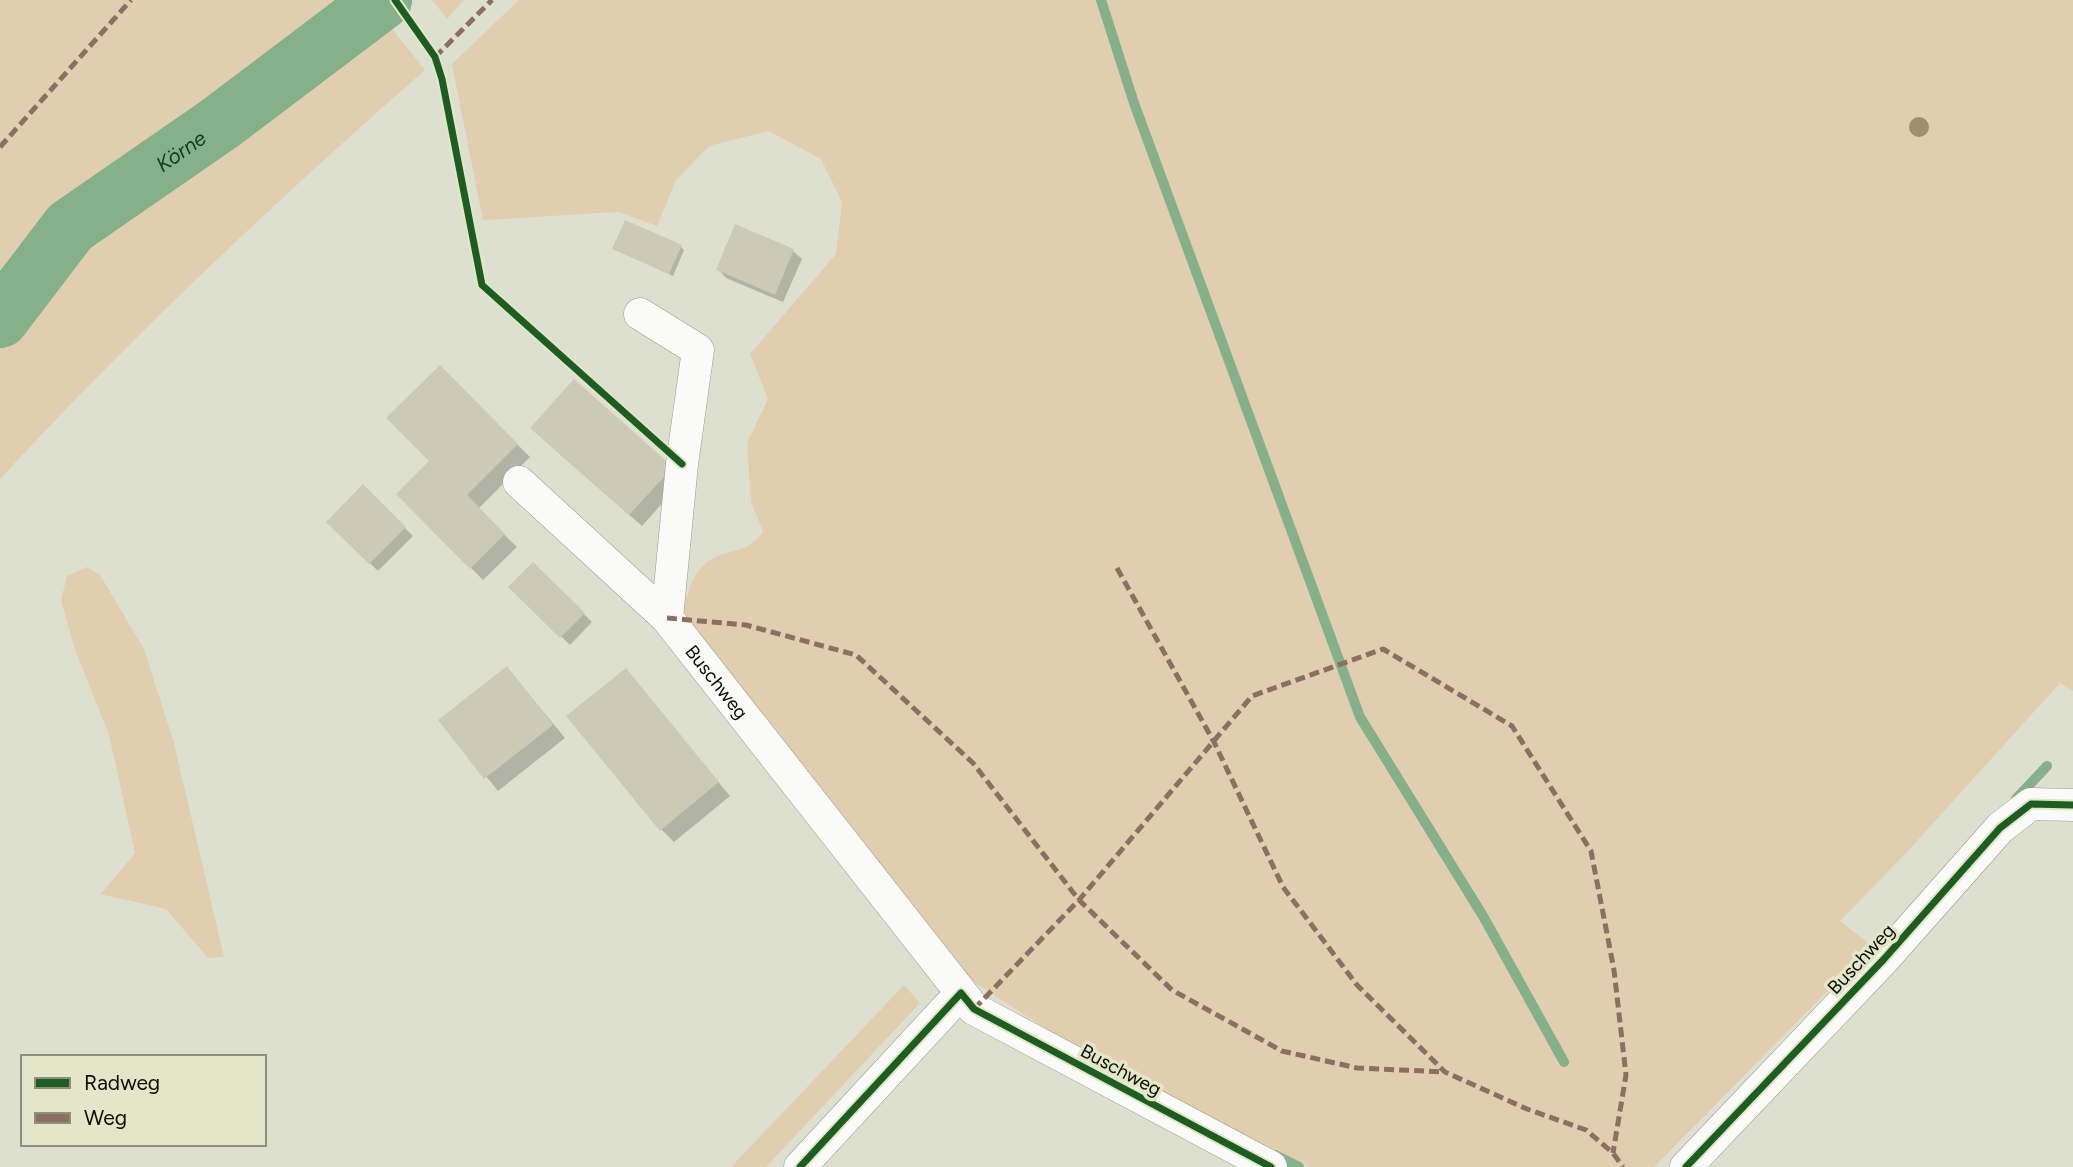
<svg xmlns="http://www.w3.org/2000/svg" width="2073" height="1167" font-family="Figtree,sans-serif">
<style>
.green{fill:#e0ceaf}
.shadow{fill:#0003}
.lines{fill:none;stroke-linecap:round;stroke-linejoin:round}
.stream{stroke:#84b08a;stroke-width:10}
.river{stroke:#84b08a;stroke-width:58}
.building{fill:#ccc9b4}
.minor-casing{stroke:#9a9b8f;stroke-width:33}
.minor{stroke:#fafaf8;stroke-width:32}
.quiet{stroke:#8d6e63;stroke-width:5;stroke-dasharray:10 5;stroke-linecap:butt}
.cycleway-casing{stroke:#e3e6c9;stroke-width:11}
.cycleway{stroke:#1b5e20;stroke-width:7}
.tree{fill:#a08f6f}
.labels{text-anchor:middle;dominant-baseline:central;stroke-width:7;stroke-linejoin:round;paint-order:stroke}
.street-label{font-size:19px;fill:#0e0f06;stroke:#e3e6c9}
.water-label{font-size:21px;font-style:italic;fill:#0d3d1d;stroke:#e3e6c9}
</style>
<rect width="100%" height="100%" fill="#dee0cf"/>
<path class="green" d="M0 0H369L425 70C277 200 134 334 0 479Z
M432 0H464L447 19Z
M519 0H2073V691L2060 683 1908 851 1840 921 1872 946 1654 1167H1309L1084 1053 969 979 681 619C686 600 690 576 706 563 724 547 743 558 763 532L751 502 747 443 768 399 750 354 836 254 842 202 821 159 769 131 709 146 676 180 657 226 619 212 483 220 452 64Z
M87 567 100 575 144 649 174 743 224 957 208 958 166 909 101 894 135 853 109 735 74 647 61 600 67 576Z
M904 985 920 1003 766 1167H731Z"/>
<path class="shadow" d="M736 226 793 251 802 259 783 302 726 278 718 269Z
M681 247 684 250 673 276 614 248Z
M440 367 530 457 478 509 517 547 483 580 398 494 431 461Z
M545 441 684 479 642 526Z
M363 487 413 536 378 571 328 522Z
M533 565 592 622 570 645 511 587Z
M507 668 565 738 498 791 441 721Z
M625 670 730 796 674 842 661 829Z"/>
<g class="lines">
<path class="stream" d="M1101 0 1134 103 1360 717 1483 916 1564 1062
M2016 799 2047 766
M1275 1155 1299 1167"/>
<path class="river" id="s1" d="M0 319 70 227 219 124 383 0"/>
</g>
<path class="building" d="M625 220 682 245 669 274 612 249Z
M735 224 794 249 775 295 716 270Z
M440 365 518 444 467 495 505 534 470 569 396 494 429 461 386 418Z
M574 379 673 467 629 515 530 428Z
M363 484 406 527 369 564 326 522Z
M533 562 585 613 560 638 508 587Z
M507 666 553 725 484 779 438 720Z
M626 668 719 782 660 831 566 716Z"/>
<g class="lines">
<g class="minor-casing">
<g id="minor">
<path d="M640 314 698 350 682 464 667 618"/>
<path id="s2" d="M519 482 667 618 974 1009 1271 1167"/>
<path d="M800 1167 961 993"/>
<path d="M1686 1167 1884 959 2000 828 2031 804 2073 805"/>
</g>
</g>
<use href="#minor" class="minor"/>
<path class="quiet" d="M435 57 492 0
M0 147 131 0
M1117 568 1214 742 1283 887 1357 985 1445 1072 1527 1109 1586 1130 1613 1153 1623 1167
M667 618 746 625 856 655 973 763 1079 900 1172 990 1282 1051 1357 1068 1445 1072
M974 1009 1079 900 1252 696 1383 649 1512 726 1591 851 1614 970 1626 1075 1613 1153"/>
<g class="cycleway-casing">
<path id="cycleway" d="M395 0 435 57 442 79 482 285 682 464
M800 1167 961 993 974 1009 1271 1167
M1686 1167 1884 959 2000 828 2031 804 2073 805"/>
</g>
<use href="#cycleway" class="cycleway"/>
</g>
<circle class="tree" cx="1919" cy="127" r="10"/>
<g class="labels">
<g class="street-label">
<text stroke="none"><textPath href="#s2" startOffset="282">Buschweg</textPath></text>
<text transform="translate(1861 959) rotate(-47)">Buschweg</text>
<text transform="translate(1121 1070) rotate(28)">Buschweg</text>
</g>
<g class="water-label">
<text stroke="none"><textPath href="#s1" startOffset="250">Körne</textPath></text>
</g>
</g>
<rect x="21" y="1055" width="245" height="91" fill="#e3e6c9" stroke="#8e907b" stroke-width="2"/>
<rect x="35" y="1078" width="35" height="10" fill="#1b5e20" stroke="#8e907b" stroke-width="2"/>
<text x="84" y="1090" font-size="21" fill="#0e0f06">Radweg</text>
<rect x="35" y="1113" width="35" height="10" fill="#8d6e63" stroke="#8e907b" stroke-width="2"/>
<text x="84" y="1125" font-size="21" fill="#0e0f06">Weg</text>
</svg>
